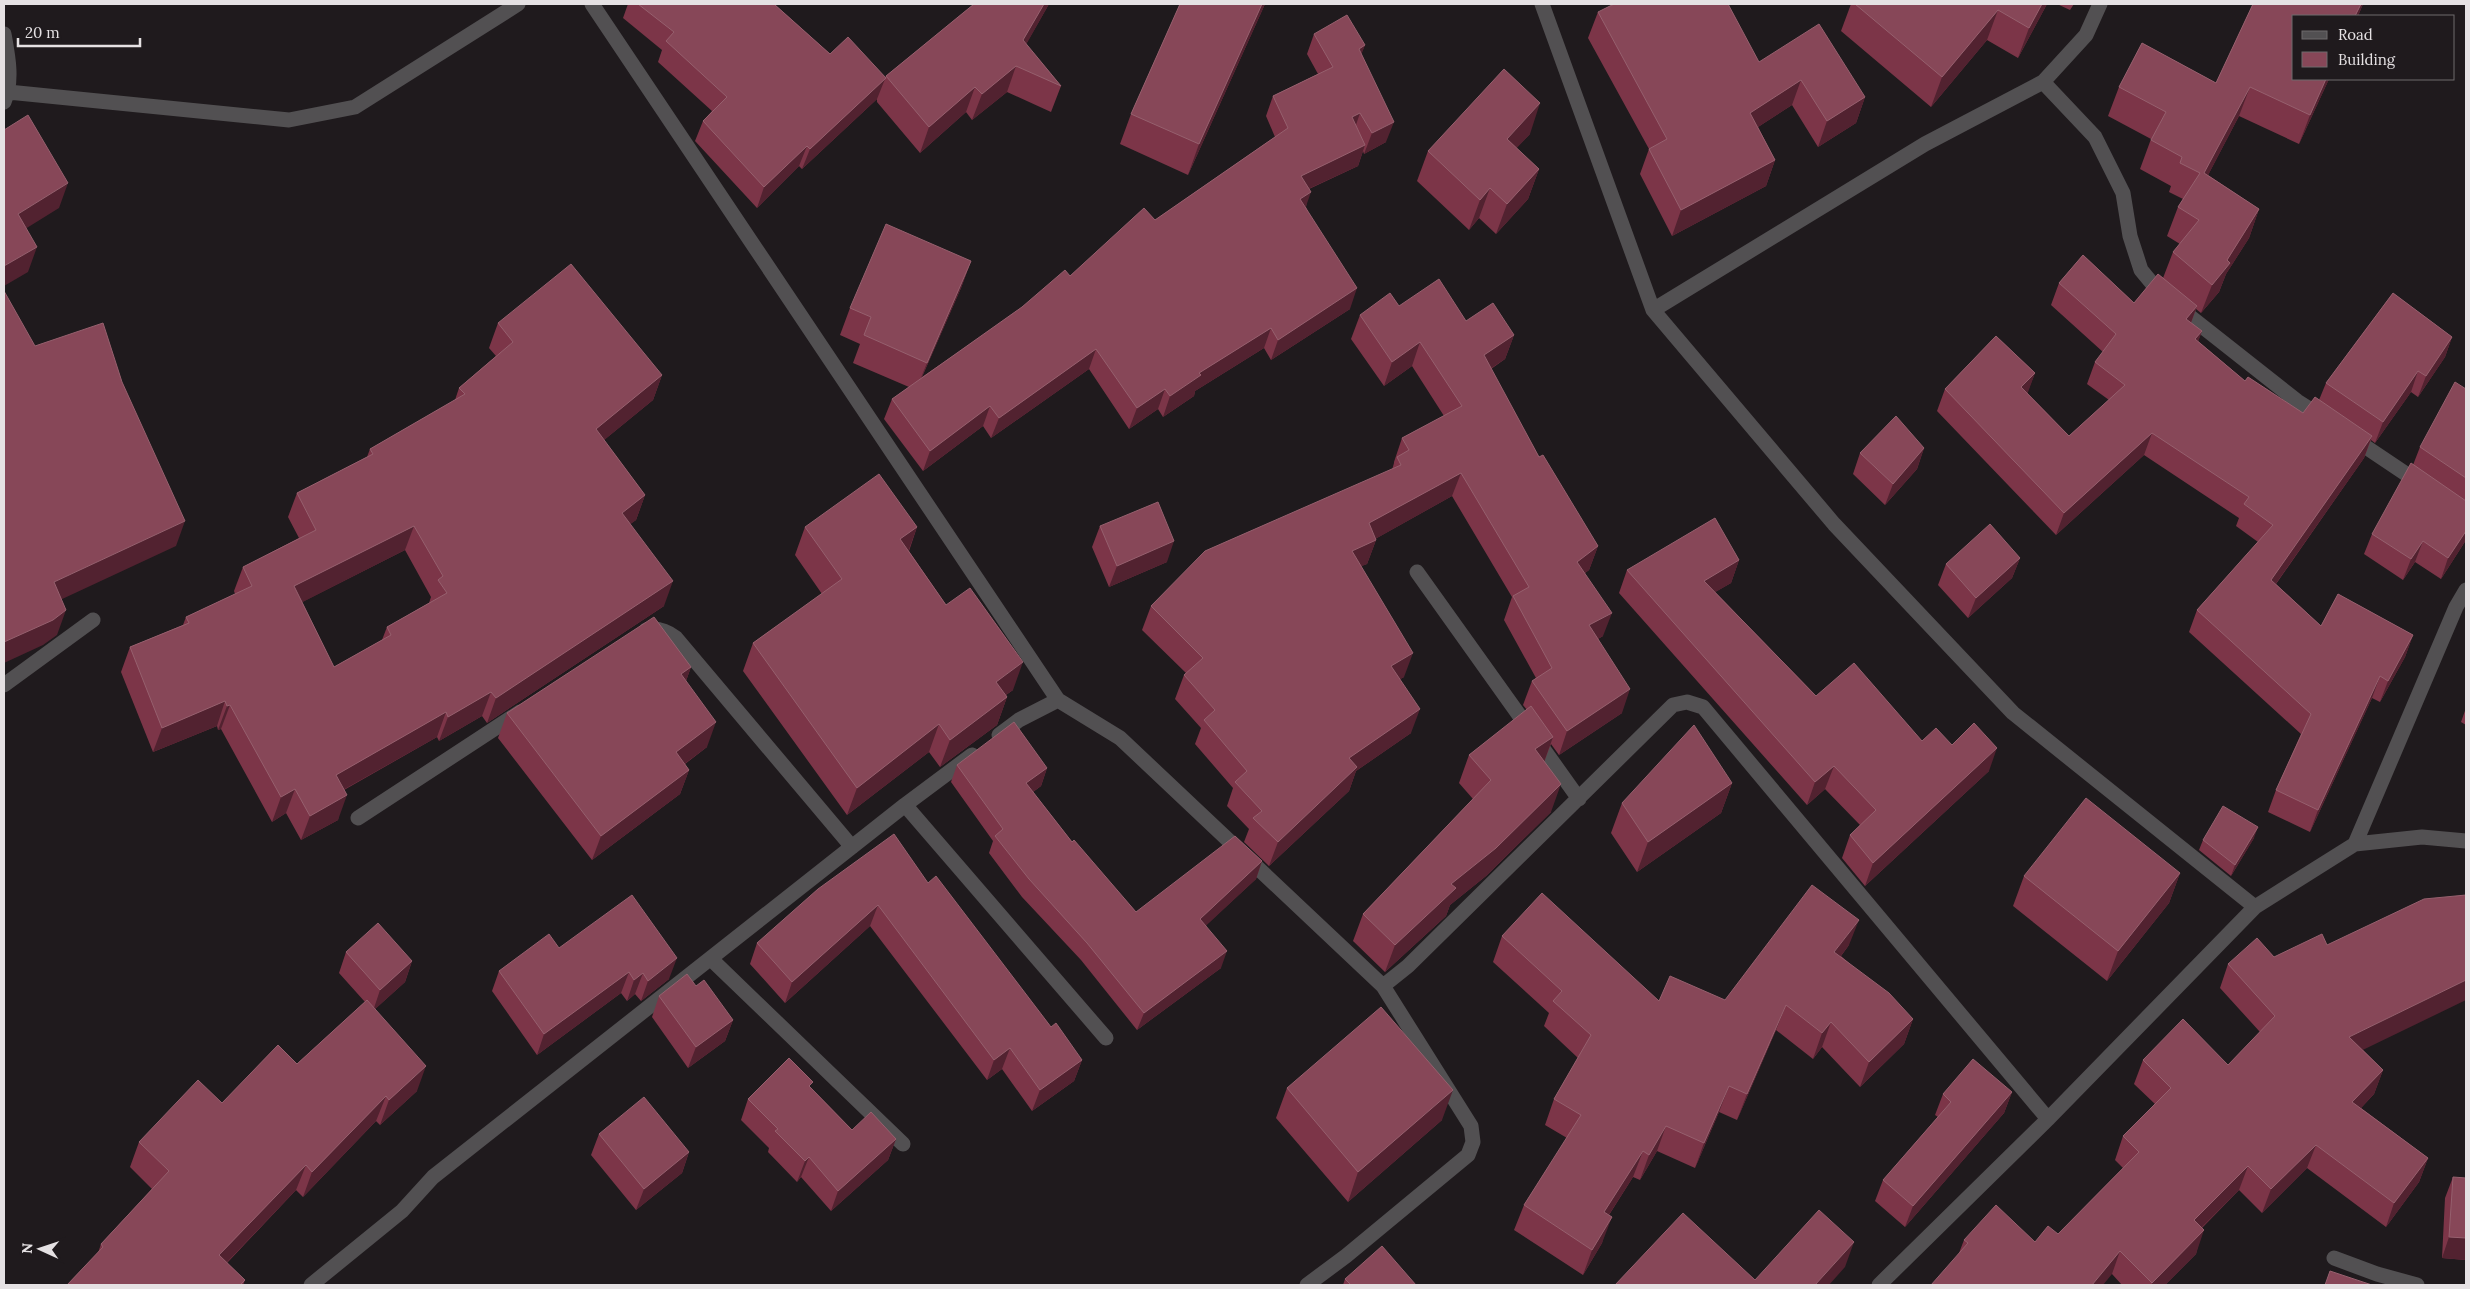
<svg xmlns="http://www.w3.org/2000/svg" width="2470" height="1289" font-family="Lora,serif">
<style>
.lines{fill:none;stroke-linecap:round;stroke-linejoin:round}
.minor{stroke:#525052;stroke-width:15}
.wall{fill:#7c3548;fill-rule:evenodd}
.shaded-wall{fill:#522230}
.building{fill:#874758;stroke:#96606e;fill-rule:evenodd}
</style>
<rect width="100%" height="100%" fill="#1f1a1d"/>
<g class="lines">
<path class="minor" d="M592 4 1058 700
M1542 4 1653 310 1834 524 2013 713 2255 907
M4 34C8 56 13 81 4 102
M2043 82 2095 137 2123 193 2130 236 2141 270 2160 293 2297 401 2324 418
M8 92 289 120 355 107 518 4
M1653 310 1925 144 2043 82 2086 35 2100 4
M2351 437 2421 484
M1417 572 1579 799
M646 630C658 627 667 631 676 638L852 847
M4 685 93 620
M999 735 1019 720 1058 700 1120 738 1383 986 1408 966 1673 705 1687 702 1703 707 2048 1119
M905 805 1106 1038
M358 818 520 712
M2355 844 2456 607 2466 590
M711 959 903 1144
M2334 1258 2377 1274 2417 1285
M311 1285 402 1211 433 1177 905 805 972 755
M1307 1285 1346 1256 1468 1155 1473 1142 1471 1126 1383 986
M1879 1285 2048 1119 2255 907 2355 844 2422 837 2466 841"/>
</g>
<path class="wall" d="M628 4H774L830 54 885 78 886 76 973 5 970 4H1049L1026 44 1061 86 1051 112 1007 92 972 120 966 112 920 153 877 102V99L802 169 799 166 757 208 695 141 703 121 712 111 658 62 662 50 623 18Z
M1180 4H1265L1188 175 1120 144 1131 114Z
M1851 4H2047L2018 58 1987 40 1931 107 1841 31Z
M2057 4H2074L2070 10Z
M2253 4H2363L2358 16H2294V79H2329L2299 144 2239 116 2208 175 2259 209 2249 238 2226 274 2219 292 2201 313 2196 309 2191 323 2202 331 2198 341 2245 381 2248 377 2303 413 2315 397 2319 400 2326 383 2393 293 2452 337 2445 357 2418 397 2411 392 2375 443 2371 440 2364 458 2276 584 2321 626 2338 594 2413 635 2405 657 2380 702 2372 698 2310 832 2268 812 2276 790 2301 734 2189 632 2197 610 2258 542 2236 526 2239 518 2144 455 2056 535 1937 411 1945 389 1996 336 2035 373 2027 393 2069 436 2109 400 2087 384 2095 362 2103 352 2051 305 2059 283 2083 255 2134 303 2158 274 2163 278 2173 252 2180 244 2167 236 2178 207 2183 199 2169 192 2171 186 2140 169 2151 139 2108 116 2119 87 2142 43 2216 83Z
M1598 12 1759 62 1865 97 1856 123 1818 147 1792 105 1758 127 1775 160 1766 186 1672 236 1640 174 1649 149 1588 38Z
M1314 34 1365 45 1361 54 1386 142 1364 154 1363 151 1358 166 1309 189 1306 207 1350 309 1271 360 1264 348 1195 391 1194 396 1163 417 1158 409 1129 429 1089 369 991 438 983 426 923 471 884 419 892 399 909 387 853 363 860 344 840 335 850 308 971 261 961 288 922 377 1070 276 1155 220 1275 137 1266 116 1273 96 1318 74 1307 54Z
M1530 134 1516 148 1539 169 1528 199 1496 234 1479 218 1469 230 1417 181 1428 151Z
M1399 306 1466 321 1514 335 1505 359 1491 369 1539 457 1598 546 1589 570 1585 573 1603 636 1598 639 1622 713 1559 755 1551 744 1544 762 1551 812 1486 876 1450 905 1446 916 1385 972 1353 941 1363 914 1473 799 1459 783 1469 755 1527 710 1523 705 1532 681 1536 678 1504 620 1512 597 1452 496 1375 539 1376 540 1367 564 1361 566 1404 677 1400 679 1411 733 1356 771 1349 791 1269 866 1244 842 1249 829 1227 806 1233 788 1195 744 1201 728 1175 699 1184 675 1186 673 1142 630 1151 606 1392 470 1394 463V462L1402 438 1444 416 1412 366 1384 386 1351 339 1360 315Z
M498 323 662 375 653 400 604 440 645 495 636 520 630 524 664 606 487 723 482 716 439 741 437 737 344 790 338 820 301 840 286 813 272 822 221 729 218 730 217 726 153 752 121 672 130 647 183 625 186 617 235 594 234 591 243 567 299 538 288 517 297 493 367 457 370 449 455 400 459 388 496 356 489 348ZM405 550 431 597 429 603 387 627 382 640 334 667 302 602Z
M2466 389V540L2441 579 2415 562 2403 580 2364 554 2372 534 2413 465 2420 447Z
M1924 448 1917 469 1885 505 1853 474 1860 453Z
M1100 526 1167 562 1109 587 1092 547Z
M805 527H917L909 551 946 605 1013 690 1006 695 1007 697 997 725 940 767 929 752 847 815 743 671 753 643 822 594 795 555Z
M2020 558 2012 578 1968 618 1938 585 1946 564Z
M1739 560 1731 583 1715 592 1816 696 1922 741 1952 745 1989 771 1865 886 1842 858 1850 835 1860 825 1825 789 1807 805 1619 593 1627 570Z
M691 667 686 681 707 747 685 764 689 770 680 794 592 860 498 738 507 713Z
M2466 708V725L2461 722Z
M957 765 1047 768 1041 786 1033 792 1072 842 1136 912 1262 861 1256 879 1206 925 1221 968 1137 1030 1081 960 1022 897 989 853 993 841 951 782Z
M1732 783 1721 813 1637 872 1611 833 1622 803Z
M2254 838 2231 876 2199 850 2203 840Z
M2180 873 2169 903 2107 981 2013 906 2024 876Z
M928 883 1051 1027 1082 1060 1074 1081 1032 1111 1002 1069 987 1080 870 926 785 1003 750 964 757 943Z
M1502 936 1659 1001 1725 1000 1849 945 1841 956 1913 1019 1904 1044 1860 1087 1822 1047 1813 1059 1776 1030 1737 1120 1719 1112 1695 1168 1657 1151 1640 1180 1633 1177 1609 1215 1602 1243 1583 1275 1514 1230 1524 1205 1567 1138 1545 1125 1554 1099 1578 1058 1544 1026 1549 1013 1493 962Z
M559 948 669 979 641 1001 635 994 627 1001 621 993 537 1055 492 991 499 971Z
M346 952 412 961 405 982 375 1009 417 1091 380 1125 376 1121 303 1197 296 1190 227 1263 245 1280 243 1285H67L98 1253 101 1244 152 1189 130 1167 139 1142 222 1103 297 1064 365 1002 339 973Z
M2274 957 2363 1050 2383 1070 2374 1094 2361 1108 2428 1158 2419 1182 2386 1227 2307 1168 2262 1213 2239 1190 2202 1228 2196 1254 2165 1285H2122L2112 1274 1959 1253 1964 1240 2035 1242 2058 1234 2123 1168 2115 1160 2123 1136 2155 1104 2134 1084 2143 1060 2228 1065 2260 1032 2220 988 2228 964Z
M696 986 733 1020 725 1041 688 1068 652 1017 659 996Z
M811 1088 852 1130 896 1139 888 1160 831 1211 801 1177 797 1182 768 1152 769 1148 741 1120 748 1099Z
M1287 1088 1442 1120 1348 1202 1276 1118Z
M2012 1092 2004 1113 1905 1227 1875 1201 1883 1180 1938 1117 1935 1115 1943 1094Z
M599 1134 689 1152 682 1173 636 1210 591 1155Z
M2453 1177 2466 1260 2442 1258 2445 1198Z
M1345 1279 1416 1285H1343Z"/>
<path class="shaded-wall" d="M1044 4H1049L1014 66 1023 40Z
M1262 4H1265L1188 175 1199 144Z
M2042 4H2047L2018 58 2029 28Z
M2361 4H2363L2358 16H2355Z
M1998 10 1987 40 1931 107 1942 77Z
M1365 45 1357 66 1359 49Z
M1016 66 1007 92 972 120 982 94Z
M885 79 877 99 802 169 810 149Z
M2326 79H2329L2299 144 2310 115Z
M1801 80 1792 105 1741 138 1750 113Z
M975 87 966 112 920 153 929 127Z
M2250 87 2239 116 2194 202 2204 173Z
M1865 97 1856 123 1818 147 1827 121Z
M1540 103 1530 134 1496 170 1507 139Z
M1360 113 1353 134 1352 117Z
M1394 122 1386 142 1364 154 1372 133Z
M1365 145 1358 166 1293 196 1301 176Z
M807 146 799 166 757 208 764 187Z
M1775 160 1766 186 1672 236 1681 210Z
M1539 169 1528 199 1496 234 1507 204Z
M68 183 59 208 9 239 18 214Z
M1490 188 1479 218 1469 230 1480 200Z
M1311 192 1304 212 1300 199Z
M2259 209 2249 238 2226 274 2219 292 2201 313 2212 285Z
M37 247 28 272 4 286V266Z
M971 261 961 288 916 390 927 363Z
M1357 288 1350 309 1271 360 1278 340Z
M2197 306 2189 328 2186 319Z
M1271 328 1264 348 1195 391 1194 396 1163 417 1170 396 1199 373Z
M2202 331 2194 353 2195 339Z
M1514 335 1505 359 1475 379 1484 355Z
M2452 337 2445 357 2418 397 2426 376Z
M1420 342 1412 366 1384 386 1392 362Z
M1096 349 1089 369 991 438 999 418Z
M2418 371 2411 392 2375 443 2383 422Z
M2035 373 2027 395 2021 387Z
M662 375 653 400 587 454 596 429Z
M1165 389 1158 409 1129 429 1137 408Z
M990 406 983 426 923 471 930 451Z
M2152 433 2144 455 2056 535 2064 513Z
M2372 436 2364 458 2263 602 2271 580Z
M1924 448 1917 469 1885 505 1893 484Z
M1461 473 1452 496 1361 547 1376 540 1367 564 1343 574 1352 551 1369 523Z
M645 495 636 520 613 537 622 513Z
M185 521 176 546 45 607 54 582Z
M414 526 405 550 285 611 294 586Z
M917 527 907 555 900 539Z
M2466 531V540L2441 579 2448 558Z
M1174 541 1167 562 1109 587 1117 566Z
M2423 541 2415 562 2403 580 2411 559Z
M1598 546 1589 570 1569 585 1577 562Z
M2020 558 2012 578 1968 618 1976 598Z
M1739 560 1731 583 1695 604 1704 581Z
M673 581 664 606 487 723 496 698Z
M66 610 57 635 43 645 4 663V642Z
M1612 613 1603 636 1580 649 1589 625Z
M2413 635 2405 657 2380 702 2388 681Z
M1413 653 1404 677 1382 690 1391 666Z
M1023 662 1013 690 986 709 996 682Z
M691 667 682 692 681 674Z
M2380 676 2372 698 2310 832 2318 810Z
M1630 689 1622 713 1559 755 1567 731Z
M491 692 482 716 439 741 448 717Z
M1007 697 997 725 940 767 950 740Z
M225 701 217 726 153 752 162 728Z
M230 705 221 729 218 730 227 706Z
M1420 709 1411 733 1356 771 1349 791 1269 866 1278 842 1349 758Z
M446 712 437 737 327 799 336 775Z
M716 722 707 747 667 777 676 752Z
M939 724 929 752 847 815 857 788Z
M1553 737 1543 765 1535 749Z
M1997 748 1989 771 1865 886 1873 863Z
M1834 766 1825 789 1807 805 1815 782Z
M1047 768 1041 786 1020 801 1026 783Z
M689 770 680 794 592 860 601 836Z
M1732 783 1721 813 1637 872 1648 842Z
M1561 784 1551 812 1486 876 1450 905 1446 916 1385 972 1395 945 1451 884Z
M295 789 286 813 272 822 281 797Z
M347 795 338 820 301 840 310 816Z
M2258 827 2254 838 2231 876 2235 865Z
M1262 861 1256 879 1194 937 1200 919Z
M2180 873 2169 903 2107 981 2118 951Z
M878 905 870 926 785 1003 792 982Z
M1859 920 1849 945 1825 977 1834 952Z
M1227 951 1221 968 1137 1030 1144 1013Z
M677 958 669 979 641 1001 648 981Z
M412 961 405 982 373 1011 380 990Z
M629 972 621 993 537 1055 544 1034Z
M643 973 635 994 627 1001 634 980Z
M2466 980V1000L2340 1061 2349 1037Z
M1786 1005 1776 1030 1737 1120 1747 1094Z
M1913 1019 1904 1044 1860 1087 1869 1062Z
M733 1020 725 1041 688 1068 696 1047Z
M1831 1022 1822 1047 1813 1059 1822 1033Z
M1010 1048 1002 1069 987 1080 994 1060Z
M1082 1060 1074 1081 1032 1111 1040 1090Z
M426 1066 417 1091 380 1125 389 1100Z
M2383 1070 2374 1094 2344 1126 2352 1102Z
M1729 1086 1719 1112 1695 1168 1704 1143Z
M1453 1090 1442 1120 1348 1202 1358 1172Z
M2012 1092 2004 1113 1905 1227 1913 1206Z
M386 1096 376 1121 303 1197 312 1172Z
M1666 1126 1657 1151 1640 1180 1649 1155Z
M896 1139 888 1160 831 1211 838 1191Z
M2316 1145 2307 1168 2262 1213 2271 1189Z
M1643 1151 1633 1177 1594 1238 1604 1212Z
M689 1152 682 1173 636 1210 644 1189Z
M809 1157 801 1177 797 1182 805 1161Z
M2428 1158 2419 1182 2386 1227 2394 1203Z
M306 1165 296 1190 210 1280 219 1255Z
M2248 1166 2239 1190 2185 1244 2194 1220Z
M1612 1217 1602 1243 1583 1275 1592 1250Z
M2204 1230 2196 1254 2165 1285H2152V1283Z
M2449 1237 2466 1238V1260L2442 1258Z
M1854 1242 1845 1267 1829 1285H1815Z
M2120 1251 2112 1274 2103 1285H2092Z"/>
<path class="building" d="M638 4H774L830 54 848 37 886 78 810 149 807 146 764 187 703 121 727 97 666 41 674 32Z
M974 4H1044L1023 40 1061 86 1016 66 982 94 975 87 929 127 886 76Z
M1180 4H1262L1199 144 1131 114Z
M1614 4H1728L1759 62 1819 24 1865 97 1827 121 1801 80 1750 113 1775 160 1681 210 1649 149 1667 139 1598 12Z
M1855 4H2042L2029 28 1998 10 1942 77Z
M2253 4H2361L2355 16H2294V79H2326L2310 115 2250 87 2204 173 2259 209 2227 260 2230 263 2212 285 2173 252 2199 220 2178 207 2200 173 2180 163 2182 157 2151 140 2166 112 2119 87 2142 43 2216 83Z
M1347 15 1365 45 1359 49 1394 122 1372 133 1360 113 1352 117 1365 145 1301 176 1311 192 1300 199 1357 288 1278 340 1271 328 1199 373 1201 375 1170 396 1165 389 1137 408 1096 349 999 418 990 406 930 451 892 399 1022 307 1065 270 1070 276 1144 208 1155 220 1288 128 1273 96 1333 67 1314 34Z
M1504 69 1540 103 1507 139 1539 169 1507 204 1490 188 1480 200 1428 151Z
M28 115 68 183 18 214 37 247 4 266V130Z
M886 224 971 261 927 363 864 335 871 317 850 308Z
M2083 255 2134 303 2158 274 2197 306 2186 319 2202 331 2195 339 2245 381 2248 377 2303 413 2315 397 2372 436 2271 580 2321 626 2338 594 2413 635 2388 681 2380 676 2318 810 2276 790 2311 714 2197 610 2273 525 2244 504 2249 497 2152 433 2064 513 1945 389 1996 336 2035 373 2021 387 2069 436 2125 385 2095 362 2116 334 2059 283Z
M571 264 662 375 596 429 645 495 622 513 673 581 496 698 491 692 448 717 446 712 336 775 347 795 310 816 295 789 281 797 230 705 227 706 225 701 162 728 130 647 189 623 186 617 252 586 243 567 316 530 297 493 373 454 370 449 465 394 459 388 513 342 498 323ZM414 526 443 576 438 580 447 593 387 627 391 635 334 667 294 586Z
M1439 279 1466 321 1493 303 1514 335 1484 355 1539 457 1543 455 1598 546 1577 562 1612 613 1589 625 1630 689 1567 731 1532 681 1552 668 1513 596 1529 587 1461 473 1369 523 1376 540 1352 551 1413 653 1391 666 1420 709 1349 758 1357 767 1278 842 1253 818 1262 811 1235 782 1247 771 1204 720 1215 710 1184 675 1203 658 1151 606 1205 551 1401 465 1397 457 1409 450 1402 438 1462 406 1420 342 1392 362 1360 315 1390 293 1399 306Z
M4 291 35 346 103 323 122 382 185 521 54 582 66 610 53 620 4 642Z
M2393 293 2452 337 2426 376 2418 371 2383 422 2326 383Z
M2455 382 2466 389V478L2420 447Z
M1896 416 1924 448 1893 484 1860 453Z
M2411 463 2466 501V531L2448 558 2423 541 2411 559 2372 534Z
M879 474 917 527 900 539 946 605 970 588 1023 662 996 682 1007 697 950 740 939 724 857 788 753 643 842 579 805 527Z
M1158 502 1174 541 1117 566 1100 526Z
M1715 518 1739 560 1704 581 1816 696 1854 663 1922 741 1936 728 1952 745 1974 723 1997 748 1873 863 1850 835 1876 810 1834 766 1815 782 1627 570Z
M1990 524 2020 558 1976 598 1946 564Z
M654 617 691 667 681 674 716 722 676 752 689 770 601 836 507 713Z
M1531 706 1553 737 1535 749 1561 784 1496 848 1451 884 1456 888 1395 945 1363 914 1491 780 1469 755Z
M1014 722 1047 768 1026 783 1072 842 1074 840 1136 912 1235 836 1262 861 1200 919 1227 951 1144 1013 1087 943 1029 879 995 836 1003 829 957 765Z
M1694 725 1732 783 1648 842 1622 803Z
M2086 798 2180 873 2118 951 2024 876Z
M2223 806 2258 827 2235 865 2203 840Z
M894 834 928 883 936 876 1051 1027 1056 1023 1082 1060 1040 1090 1010 1048 994 1060 878 905 792 982 757 943 818 889Z
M1812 885 1859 920 1834 952 1889 993 1913 1019 1869 1062 1831 1022 1822 1033 1786 1005 1747 1094 1729 1086 1704 1143 1666 1126 1649 1155 1643 1151 1604 1212 1612 1217 1592 1250 1524 1205 1581 1115 1554 1099 1591 1035 1553 1001 1562 991 1502 936 1542 893 1659 1001 1670 976 1725 1000Z
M632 895 677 958 648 981 643 973 634 980 629 972 544 1034 499 971 549 934 559 948Z
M2466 895V980L2349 1037 2383 1070 2352 1102 2428 1158 2394 1203 2316 1145 2271 1189 2248 1166 2194 1220 2204 1230 2152 1283 2120 1251 2092 1285H1931L1968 1243 1964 1240 1996 1205 2035 1242 2048 1226 2058 1234 2139 1152 2123 1136 2171 1088 2143 1060 2183 1019 2228 1065 2275 1016 2228 964 2257 938 2274 957 2322 934 2327 945 2424 899Z
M378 923 412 961 380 990 346 952Z
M687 974 696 986 704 980 733 1020 696 1047 659 996Z
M367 1000 426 1066 389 1100 386 1096 312 1172 306 1165 219 1255 245 1280 240 1285H67L103 1247 101 1244 169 1171 139 1142 198 1080 222 1103 278 1045 297 1064Z
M1381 1007 1453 1090 1358 1172 1287 1088Z
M789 1058 813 1082 809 1086 852 1130 871 1112 896 1139 838 1191 809 1157 805 1161 775 1131 778 1129 748 1099Z
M1973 1059 2012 1092 1913 1206 1883 1180 1951 1102 1943 1094Z
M644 1097 689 1152 644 1189 599 1134Z
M2453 1177 2466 1178V1238L2449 1237Z
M1819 1210 1854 1242 1815 1285H1615L1683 1213 1755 1280Z
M1382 1246 1416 1285H1351L1345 1279Z
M2330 1271 2372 1285H2325Z"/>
<rect width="2470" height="1289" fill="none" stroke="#e5e1e3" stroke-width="10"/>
<rect x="2292" y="15" width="162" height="65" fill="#1f1a1d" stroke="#6e6a6c"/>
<rect x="2302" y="31" width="25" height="8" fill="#525052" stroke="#6e6a6c"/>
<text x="2338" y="40" font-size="15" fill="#e5e1e3">Road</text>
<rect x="2302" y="52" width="25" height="15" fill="#874758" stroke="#6e6a6c"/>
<text x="2338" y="65" font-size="15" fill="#e5e1e3">Building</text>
<g transform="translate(40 1249) rotate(273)" stroke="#1f1a1d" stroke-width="4" paint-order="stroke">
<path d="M0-4L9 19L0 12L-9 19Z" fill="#e5e1e3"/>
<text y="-8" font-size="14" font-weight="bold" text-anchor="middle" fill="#e5e1e3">N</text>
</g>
<path d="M18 38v8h122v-8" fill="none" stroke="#e5e1e3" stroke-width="2.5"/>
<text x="25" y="38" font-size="15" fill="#e5e1e3" stroke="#1f1a1d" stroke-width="4" paint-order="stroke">20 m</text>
</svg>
